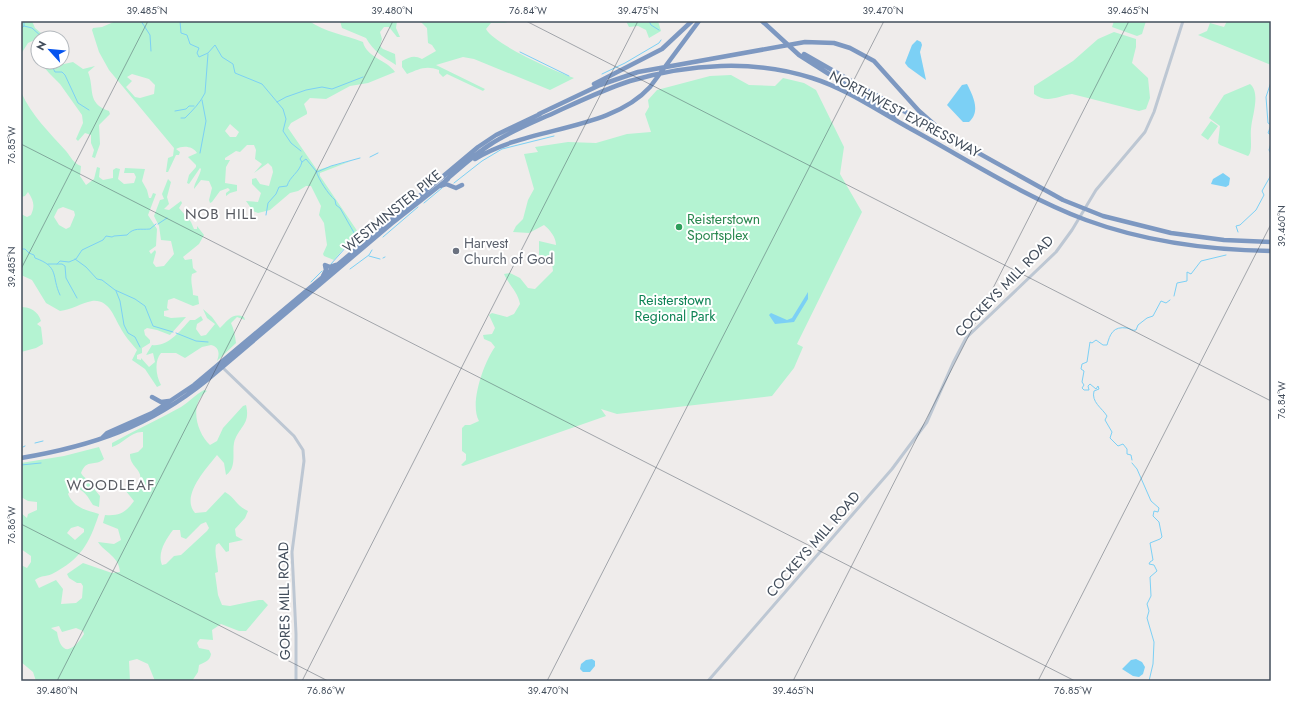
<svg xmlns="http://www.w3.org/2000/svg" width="1292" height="702" font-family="Jost,sans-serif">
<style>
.green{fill:#b4f3d2;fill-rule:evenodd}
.water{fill:#7cd0f5}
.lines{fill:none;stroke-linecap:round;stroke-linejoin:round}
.stream{stroke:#7cd0f5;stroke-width:1}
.minor{stroke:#bdc7d3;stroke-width:3}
.highway{stroke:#7d98c1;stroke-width:4.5}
.ticks{fill:none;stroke:#424d5b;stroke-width:1;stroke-opacity:0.45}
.leisure-dot{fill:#2e9e5b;stroke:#fff;stroke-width:1.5}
.worship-dot{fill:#6b7280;stroke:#fff;stroke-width:1.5}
.labels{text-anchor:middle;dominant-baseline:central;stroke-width:4;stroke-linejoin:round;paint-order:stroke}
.street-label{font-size:14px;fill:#424d5b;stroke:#fff}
.leisure-label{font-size:14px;fill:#27864d;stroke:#fff;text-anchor:start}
.worship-label{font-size:14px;fill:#5b616d;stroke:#fff;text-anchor:start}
.park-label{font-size:14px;fill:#0d8354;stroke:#fff}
.neighbourhood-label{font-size:15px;letter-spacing:1px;fill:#585b62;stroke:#fff}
.neatline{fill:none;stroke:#424d5b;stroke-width:1.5}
.ticks-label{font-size:10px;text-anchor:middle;fill:#424d5b}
</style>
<rect width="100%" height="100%" fill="#efeceb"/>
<path class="green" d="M21 21H32L35 28 41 33 39 38 28 43 21 54Z
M116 21H309C325 32 345 35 363 42 366 57 387 60 395 72L368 83 350 86 326 99 310 98 304 104 307 112V114L291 123 288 128 317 170 351 161 320 173V176L360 235 369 233 350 241 334 260 324 256 323 254 327 245 326 238 324 223 319 215 321 206 311 186H306L298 191 290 193 270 210 258 213 253 211 246 201 258 202 261 193 252 184V179L256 178 260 184 269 186 273 172 272 167 268 163 254 173 262 164 255 159 256 150 254 145H247L240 152 236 151 225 158V160H230L226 167 225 183 237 185V191L230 193 226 196V193L230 190 228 188 220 191 212 202 210 203 209 200 212 188 209 181 201 180 194 189C194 183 200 176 201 169L200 168 189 184 187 183 189 175 196 167V165L188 157 197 153C193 146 183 145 176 149L180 152 179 155H176L168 172H166L168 158 173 156 174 148 109 70 99 52 92 30 93 28 102 27ZM132 74 149 79 155 85 154 94 140 98 135 97 126 87 132 81 127 77ZM230 124 239 132 236 137H230L225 131Z
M340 21H397L396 28 400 37H397L389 27H384L380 32 382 39 380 46 383 49 395 54 396 65C382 56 374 52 366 38L342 28Z
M420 21H510L505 23H491L486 29C495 45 555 71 574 78L550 90 474 59 463 57 436 65 485 89 483 91 447 74 443 77 439 73V70C426 65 419 69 407 74L402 67V61C410 57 414 55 422 59L436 51 432 45 428 43 427 28Z
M626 21H658L661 31 649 38 646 30 638 26 629 27Z
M1114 21H1146L1142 34 1137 36 1112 27Z
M1227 21H1271V65L1198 35 1207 31 1210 23 1224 27Z
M1114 32 1136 39V47L1132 63 1148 78 1150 98 1146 109 1139 111 1072 94C1058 96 1047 104 1034 94V86L1073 61 1098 39Z
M43 62H61L64 64 73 62 83 69 95 66 88 72C95 89 86 103 109 111L110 114 99 125 100 144 95 158 92 157 94 150 91 143V135L85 133 78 141 76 139 83 123 82 115 60 84 49 73 43 66Z
M731 75 749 85 775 86 783 78 804 83 816 90 844 147 840 174 862 212 797 344 803 347 794 368 772 396 617 414 601 409 606 416 463 466 461 465 466 460V454L462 451V428L465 425H470L479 421C469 404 484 362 495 347L491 342 484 339 483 335 492 334 495 328 489 315 492 313 507 317 514 314 520 304C518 292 509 285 504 274L510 273 520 278 528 288 535 289 553 271 552 263 539 255V241L556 245C556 237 550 230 544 225L529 233 513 232 516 226 523 219 528 200 534 189 524 154 538 152 535 147 568 142 596 143 627 134 651 132 645 114 649 107 648 100 657 90 710 76Z
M1250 84C1261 93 1252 116 1251 129 1250 136 1253 152 1248 156L1220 145 1218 143 1220 126 1209 118 1224 95Z
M21 92C32 116 49 132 66 151 71 157 73 163 81 166L80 176 86 185 94 179 97 167 100 168 99 177 103 180 113 178V170L116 168 120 169 118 179 124 184 134 183 136 177 134 173H124L125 168 145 169 142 181 147 190 149 198H151L153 193 156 194 148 215 157 229 156 246 149 251 151 254 155 250 156 252 153 263 156 267 164 266 174 254 171 241 161 240 159 226 154 216 160 200 164 199 162 194 168 179 171 182 167 197 169 204 164 209 169 210 181 201 182 203 179 208 191 222 194 229H197V226L204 235 199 244 183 257 185 260 192 259 193 268 197 272 192 274C190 281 193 288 193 295L198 296 199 304 193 306 174 298 168 300 167 308 169 310 164 311V316L171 318 186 317 170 335 157 330 147 328 144 330 145 335 150 340V343L142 348V353L137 355V359L141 360V358L149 367 155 362 153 353 146 355 152 345C168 347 180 331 190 320H195L201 316 203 320 197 324 196 329 201 336 206 335 215 324 207 318 203 309 212 317 220 328C228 320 233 312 244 317L245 320 237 317 231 323C234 329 235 336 236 343L217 361C220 353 219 347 211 345L202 347 185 358 176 353H161C154 361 156 376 161 385L157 387 145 369 132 360 137 350C131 343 124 335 120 327 114 317 109 299 92 301 81 303 71 310 60 311L46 303 32 280 21 275V214L27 217 31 215C35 206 34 201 28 192L25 196 21 197ZM63 207 74 211 75 215 70 227 66 229 59 225 54 217 58 209Z
M1211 121 1218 126 1208 140 1201 135Z
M21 307C30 307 38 311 41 321L37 324 41 327 43 344 36 348 21 352Z
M204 390 207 391C189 403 196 432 210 445L217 441 223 428 243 406 246 405C251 425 238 427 234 443 232 453 237 468 226 475L224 463 217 455C207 468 180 496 195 513L206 512 225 492C236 498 235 505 248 511L245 518 235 529 236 536 243 540 229 543V551L226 552 219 543 216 545C214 554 218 563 218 572L215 573 218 595 222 605 230 606 259 600H263L268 605 246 631H239L221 624 212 630 213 640 200 639 197 643 199 648 209 650 211 654C210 661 205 662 199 665L198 672 192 681H155L148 664 137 659 129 661 130 681H36L33 672 21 662V565L27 568 31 562V556L21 549V513L27 518 28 514 37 510V502L28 501 21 497V463L64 456 99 447 104 459C95 467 87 458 81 473L83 476 95 486V490L100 496 99 507 93 505C88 497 83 487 72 488L68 494C74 508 86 510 99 514 89 544 81 559 52 574 45 577 41 575 35 580L39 588 56 580 63 589 61 604 76 603 82 598 83 586 81 583H77L69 578 67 574 83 563 112 573 120 572C119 556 105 553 98 542L114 544 121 540 118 529 103 523 105 515C120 516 125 513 134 501L125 490 136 488C149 470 129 469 130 454L138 452 143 447V432C131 431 123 444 112 447V443C135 430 158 420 181 407 189 402 195 395 204 390ZM206 522 209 528 207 531 181 555 174 556 166 564 162 565C157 553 166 539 173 530H180L181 537 186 539 201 524ZM78 526 84 529V532L75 540 67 533 71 528ZM59 626 62 632 76 628 83 631 84 634C72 653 61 656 57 632L51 628Z"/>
<path class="water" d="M917 40 921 42 922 45 920 52 926 80 908 67 905 63 912 45Z
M967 84C973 96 981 111 969 122H963L947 105 962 85Z
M1223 173 1230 178 1229 185 1226 187 1211 184 1213 179Z
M808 292V299L794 322 775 324 769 315 771 313 787 320 792 318Z
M592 659 595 661V666L590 672H583L580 669 581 664 586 660Z
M1136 659 1142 662 1145 667 1143 674 1139 677 1133 676 1122 669 1131 660Z"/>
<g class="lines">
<path class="stream" d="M141 21 150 35 151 51
M180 21 181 33 187 35 190 44 199 48 197 53 199 57 208 53 215 45 222 57 233 64 235 73 262 84 283 109 286 119 283 131 291 143 301 151
M649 21 651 25 659 30
M24 26 32 28 42 37
M21 29 24 26V21
M42 37 43 38
M520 52 569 76
M50 62 55 72H62L65 75 78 103 89 110
M602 74 625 63 659 43 661 40
M1271 82 1266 97 1268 123 1271 125 1268 133 1271 135
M277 102 286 97 306 90 322 87 332 89 363 77
M175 111 186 109 189 106H194
M181 118H185C193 110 200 103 205 93L208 54
M1271 143 1269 150 1271 154
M200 153 206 121 202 100
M370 157 378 153
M302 162 306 159 316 171
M1271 170V172
M316 171C319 180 328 194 335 200L336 205 340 208 357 238
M317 172 331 166 360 158
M454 183 482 161 502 149 554 136
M424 203 442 188
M266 215 268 203 276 194 279 187 287 186C290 176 299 173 302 162L300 159 302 156
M158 224 167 218
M1238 232 1236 226 1240 225 1256 210 1264 195 1262 191 1271 175
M357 237 365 235 383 222
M383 237 418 207
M354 241 356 244
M21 249H25L29 253 34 255 35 258C60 267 51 276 60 295
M369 256 380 259
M383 258 385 257
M75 259 86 267 97 279 102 280 115 290 135 299 145 306 153 326 173 332
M48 264H62L65 266 66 278 77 298
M57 264 60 261 69 262 76 259 82 250 103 240 106 236 112 237 114 236 127 235C134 227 140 230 150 229L156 224
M331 264 355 237
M350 269 369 255 372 250
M311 282 322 271
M116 291 120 301 124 325 128 333 135 337 140 347
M1174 296 1177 283 1187 281V272L1191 274 1201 261 1226 255
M176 333 196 341 208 342
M35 443 43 441
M23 447 25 446
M21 450H22
M1132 460 1131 455 1127 454V449L1123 444 1118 446 1110 438 1112 432 1105 420 1107 416C1102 408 1091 402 1094 391L1099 389 1098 386 1096 389 1090 384 1088 386 1089 390H1084L1082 388 1084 385 1082 382 1084 371 1081 369 1082 364 1087 362 1090 342 1092 343 1096 340 1103 345H1107C1110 334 1113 326 1127 328 1131 329 1132 331 1136 330L1138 325 1147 318 1153 316 1161 301 1166 303 1170 300
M1132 463 1137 469 1151 501 1159 508 1158 512 1154 511 1153 516 1159 522 1162 537 1160 539 1150 543 1153 560 1150 562 1149 564 1154 565 1157 571 1150 577 1151 596 1147 604 1149 611 1147 618 1154 642 1153 664 1149 681
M21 465 41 463"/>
<path class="minor" d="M222 367 294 436 303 450 304 461 292 552 296 634V681
M708 681 892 469 927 422 953 363 966 338 1056 252 1072 230 1096 190 1145 132 1154 112 1183 21"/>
<path class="highway" d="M762 21 799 55 895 116
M804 54 937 130
M594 84 662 49 692 21
M539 114 600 85 638 72 805 42 834 43 850 48 874 61 919 111 936 126 964 145 1063 200 1103 216 1171 233 1224 240 1271 242
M475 159C528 126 609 132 650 87L699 21
M446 180C460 168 475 154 491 144 511 131 534 122 556 112 580 101 605 89 630 81 688 64 754 59 812 78 847 89 878 111 911 129 968 160 1025 197 1086 220 1146 242 1208 250 1271 251
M440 186 446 184 456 188 462 185
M323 276 326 270 325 265 330 267 336 265
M152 397 161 402 169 401
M102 438 107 433 152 413 194 385 478 147 496 135 540 114
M21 458C92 446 149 427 207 380L391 224 448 179"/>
</g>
<path class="ticks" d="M526 21 1271 401M21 144 1075 681M21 269 148 21M21 524 328 681M57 681 393 21M302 681 638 21M547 681 884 21M793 681 1129 21M1038 681 1271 224"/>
<circle class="leisure-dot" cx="679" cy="227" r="4"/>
<circle class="worship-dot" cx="456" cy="251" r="4"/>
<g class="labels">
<g class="street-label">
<text transform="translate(905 114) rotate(28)">NORTHWEST EXPRESSWAY</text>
<text transform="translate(392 211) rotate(-39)">WESTMINSTER PIKE</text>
<text transform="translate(1004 286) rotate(-46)">COCKEYS MILL ROAD</text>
<text transform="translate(813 544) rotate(-49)">COCKEYS MILL ROAD</text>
<text transform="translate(284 601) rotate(-91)">GORES MILL ROAD</text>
</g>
<g class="leisure-label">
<text x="687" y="219">Reisterstown<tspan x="687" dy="16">Sportsplex</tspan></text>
</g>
<g class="worship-label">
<text x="464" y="243">Harvest<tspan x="464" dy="16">Church of God</tspan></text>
</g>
<g class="park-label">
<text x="675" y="300">Reisterstown<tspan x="675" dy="16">Regional Park</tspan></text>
</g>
<g class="neighbourhood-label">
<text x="221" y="214">NOB HILL</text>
<text x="111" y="485">WOODLEAF</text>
</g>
</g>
<rect width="1292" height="702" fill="none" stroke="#ffffff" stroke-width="44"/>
<g transform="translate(50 50) rotate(297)"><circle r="19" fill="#ffffff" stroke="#b3b8bd"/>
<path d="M0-3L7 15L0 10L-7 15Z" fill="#0654ef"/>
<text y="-6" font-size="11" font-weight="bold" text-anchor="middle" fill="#424d5b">N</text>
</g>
<rect x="22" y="22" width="1248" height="658" class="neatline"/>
<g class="ticks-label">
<text x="147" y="14">39.485°N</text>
<text x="392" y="14">39.480°N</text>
<text x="528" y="14">76.84°W</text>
<text x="638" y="14">39.475°N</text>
<text x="883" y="14">39.470°N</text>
<text x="1128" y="14">39.465°N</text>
<text transform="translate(11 145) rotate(-90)" y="4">76.85°W</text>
<text transform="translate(1281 226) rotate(-90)" y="4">39.460°N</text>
<text transform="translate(11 267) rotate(-90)" y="4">39.485°N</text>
<text transform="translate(1281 400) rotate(-90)" y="4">76.84°W</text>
<text transform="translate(11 525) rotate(-90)" y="4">76.86°W</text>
<text x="57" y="694">39.480°N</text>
<text x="326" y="694">76.86°W</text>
<text x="548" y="694">39.470°N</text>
<text x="793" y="694">39.465°N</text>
<text x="1073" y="694">76.85°W</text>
</g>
</svg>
